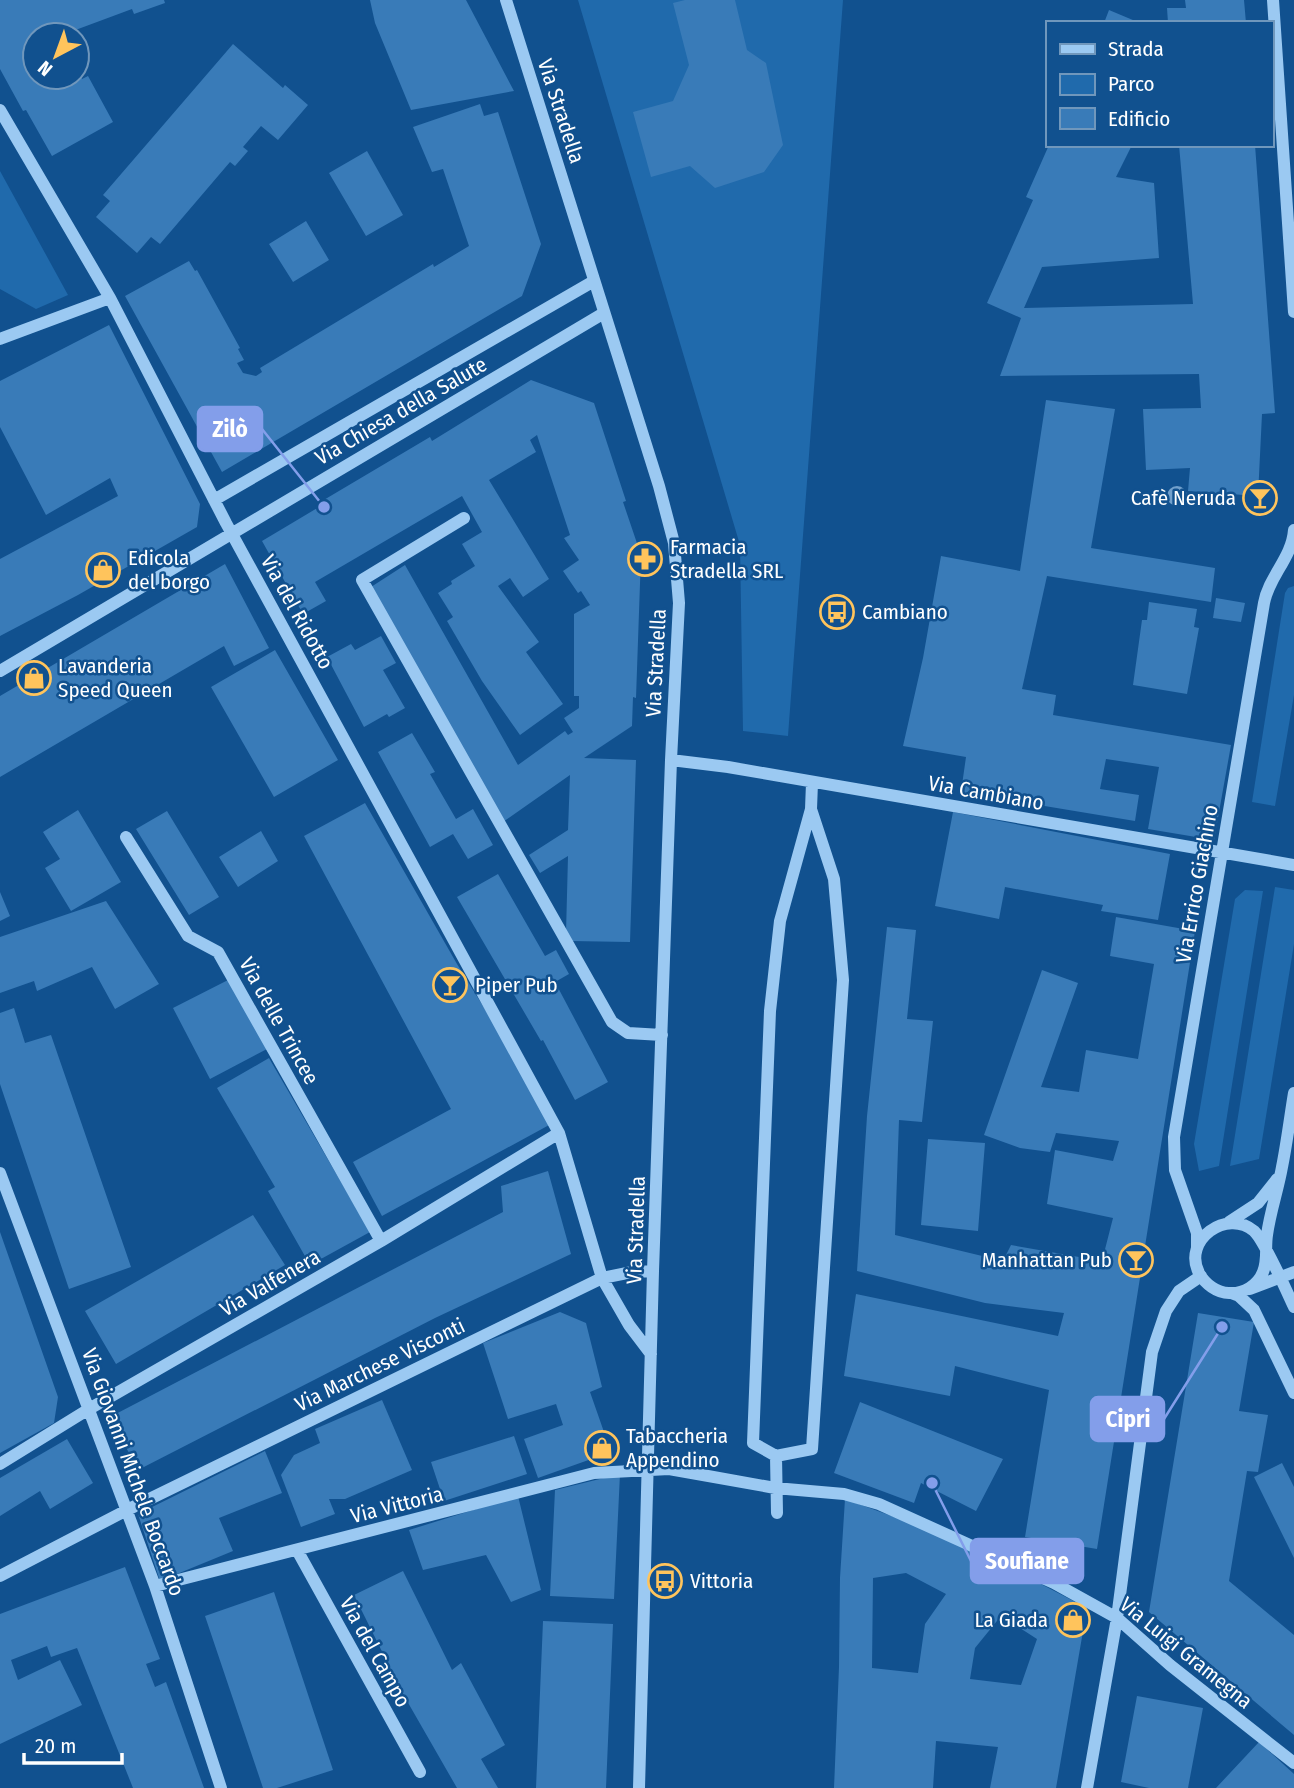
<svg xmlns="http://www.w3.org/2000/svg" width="1294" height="1788" font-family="'Fira Sans Condensed',sans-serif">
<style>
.green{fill:#206aac}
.building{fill:#397bb8;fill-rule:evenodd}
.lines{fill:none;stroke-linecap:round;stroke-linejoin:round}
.minor{stroke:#9bc9f2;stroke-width:12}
.tree{fill:#72a0cc}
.labels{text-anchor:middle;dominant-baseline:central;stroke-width:5;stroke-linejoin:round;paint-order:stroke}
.street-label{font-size:21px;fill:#fff;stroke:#11518f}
.poi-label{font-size:21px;fill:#fff;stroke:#11518f;text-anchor:start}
.leader{fill:none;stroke:#839eea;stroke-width:2.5}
.callout-dot{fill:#839eea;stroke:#11518f;stroke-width:2.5}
.callout{fill:#839eea;stroke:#839eea;stroke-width:2.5}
.callout-label{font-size:23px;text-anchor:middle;font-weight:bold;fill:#fff}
</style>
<rect width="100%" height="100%" fill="#11518f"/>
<path class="green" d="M578 0H843L788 736 743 731 740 545Z
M0 171 68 295 36 309 0 289Z
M1294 586V695L1275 806 1252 802 1285 593 1288 588Z
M1275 887 1294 890V944L1259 1159 1230 1166Z
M1245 890 1263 891 1219 1166 1199 1171 1194 1144 1235 899Z"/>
<path class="building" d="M0 0H164L165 3 134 14 132 9 62 35H35V77H77V70L82 79 88 76 113 122 52 156 26 110 23 111 0 69Z
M370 0H466L514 91 411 110 375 23Z
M685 0H735L747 50 766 63 783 145 764 172 715 188 690 166 651 177 633 112 673 101 689 65 673 3Z
M1185 0H1244L1246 23H1168L1167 8H1186Z
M1109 10 1140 23H1104Z
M233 44 283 88 285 85 308 105 278 140 261 126 243 147 248 151 235 166 230 162 160 244 151 237 137 253 96 217 110 201 103 195Z
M480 104 484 116 498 112 541 244 522 296 222 472 125 296 189 261 195 271 197 270 240 348 238 349 244 360 237 363 243 373 256 376 262 372 260 368 433 264 434 267 469 246 443 169 432 172 413 127Z
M1049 145H1132L1116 177 1154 183 1159 258 1042 267 1024 308 1193 304 1179 145H1255L1275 413 1262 414 1258 496 1188 491 1190 468 1146 470 1143 409 1201 408 1199 374 1000 376 1021 318 987 303 1033 200 1026 197Z
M367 151 403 215 366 236 329 173Z
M306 221 329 260 293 282 269 244Z
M109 325 200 504 197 527 78 595 0 636V559L118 496 110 478 46 515 0 427V381Z
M531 380 594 403 626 501 623 502 641 555 636 698 633 697 632 726 584 758 636 760 630 942 571 941 566 933 568 856 540 873 529 855 568 830 570 775 503 822 371 587 405 565 518 765 565 731 568 735 573 732 564 718 579 708V696H574V614L590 605 581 591 578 593 563 571 579 560 564 538 570 535 537 435 530 440 536 452 489 480 549 579 523 597 510 578 498 586 539 642 526 652 563 704 520 735 482 681 447 621 453 617 438 593 452 584 451 581 475 566 462 544 482 532 462 496 315 582 326 601 303 614 262 541 319 507 317 504 430 437 432 441Z
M1046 400 1115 409 1091 548 1215 568 1211 602 1047 576 1022 689 1056 695 1053 715 1231 745 1214 840 1148 829 1159 767 1106 759 1100 789 1139 795 1135 821 961 792 966 757 903 746 923 658 941 556 1020 571Z
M225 564 269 648 234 666 224 646 0 777V696Z
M1216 598 1245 603 1241 622 1213 618Z
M1149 602 1197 609 1194 627 1199 628 1187 694 1133 685 1142 620H1147Z
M381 636 396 663 383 670 405 708 389 717 387 714 364 727 327 657 351 644 355 650Z
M275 650 338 760 274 797 211 687Z
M412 733 435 772 430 774 456 819 473 809 493 845 468 859 453 834 430 847 378 752Z
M365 803 457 964 517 1061 551 1124 382 1216 353 1162 451 1109 304 836Z
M78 810 121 882 71 911 45 868 60 859 43 832Z
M167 811 219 897 189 915 136 829Z
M953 812 1170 854 1158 920 1101 911 1103 905 1005 887 999 919 935 906Z
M261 831 278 861 238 887 219 857Z
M498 874 545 956 556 950 569 974 555 982 608 1082 575 1100 543 1040 541 1041 457 897Z
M0 892 10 916 0 921Z
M106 901 159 984 115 1009 92 967 37 991 34 981 0 993V937Z
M1116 917 1195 931 1097 1549 1025 1537 1049 1390 955 1366 950 1396 844 1376 856 1294 1058 1336 1064 1313 985 1303 857 1271 867 1116 887 927 916 930 907 1019 933 1021 922 1122 899 1120 895 1235 1003 1261 1011 1245 1102 1261 1113 1218 1047 1204 1055 1150 1113 1161 1119 1141 1056 1133 1050 1152 1020 1148 984 1135 1042 970 1078 983 1041 1087 1079 1092 1086 1050 1138 1059 1154 964 1110 956Z
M230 979 267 1049 210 1079 173 1008Z
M14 1008 25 1043 51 1035 131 1267 69 1289 0 1084V1013Z
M269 1058 370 1232 310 1265 268 1191 275 1187 217 1088Z
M928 1139 985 1143 978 1231 921 1225Z
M548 1171 571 1254 435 1318 138 1470 110 1417 503 1212 501 1186Z
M253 1215 285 1265 116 1364 85 1311Z
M0 1232 58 1397 54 1423 0 1453Z
M560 1312 586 1323 602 1387 590 1392 611 1452 538 1478 524 1439 563 1425 556 1404 508 1419 483 1343Z
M1198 1313 1254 1322 1239 1411 1268 1415 1258 1472 1247 1471 1229 1581 1294 1635V1735L1149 1612Z
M382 1400 412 1470 345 1499H329L335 1514 301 1527 281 1475 294 1455 320 1443 315 1429Z
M860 1402 1003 1459 976 1511 921 1483 914 1503 834 1473Z
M514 1436 527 1474 444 1501 431 1462Z
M67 1439 93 1483 50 1509 40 1491 0 1516V1478Z
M265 1451 282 1493 219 1518 233 1551 160 1581 138 1514Z
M1282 1463 1294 1487V1558L1254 1477Z
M620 1474 614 1599 550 1596 555 1490Z
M518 1496 541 1590 511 1602 486 1555 423 1570 409 1530Z
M845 1499 908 1522 997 1561 1087 1608 1056 1788H990L998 1747 936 1741 933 1788H834L839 1667 840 1578ZM906 1573 946 1594 925 1624 918 1673 872 1668 873 1578ZM1001 1616 1037 1639 1021 1685 970 1679 975 1648Z
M125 1567 160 1659 146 1664 155 1687 166 1682 204 1788H133L77 1648 51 1657 47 1646 11 1660 18 1680 60 1660 82 1705 0 1744V1614Z
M403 1571 452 1670 461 1663 505 1745 481 1759 498 1788H457L403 1694 354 1595Z
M274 1592 333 1770 277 1788H263L205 1616Z
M543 1621 613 1624 606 1788H536Z
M1137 1696 1203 1708 1188 1788H1149L1121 1782Z
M1259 1742 1294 1774V1788H1216Z"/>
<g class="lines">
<path class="minor" d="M506 0 659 486 674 543 679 603 671 760 653 1271 639 1788
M1273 0 1294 312
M0 110 110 298 226 523 559 1133 602 1278 629 1325 651 1354
M0 339 110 298
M214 500 594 281
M464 518 362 580 612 1022 628 1033 662 1035
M0 671 604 313
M671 760 728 767 1294 865
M811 809 834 879 843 980 812 1449 776 1456 753 1443 770 1011 780 921 811 809 812 783
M126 837 188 936 218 952 381 1241
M1294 1093C1290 1117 1287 1142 1282 1167 1278 1190 1270 1212 1267 1235 1265 1247 1268 1260 1263 1272 1258 1285 1244 1294 1229 1293 1217 1293 1205 1284 1199 1273 1182 1240 1227 1208 1254 1231 1264 1240 1287 1292 1294 1307
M0 1173 155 1586 221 1788
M1229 1222 1258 1203 1277 1179
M1197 1248V1233L1175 1170 1174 1137 1264 603C1269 576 1292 558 1294 530
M1250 1289 1294 1272
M1231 1293 1239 1296 1254 1310 1294 1393
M776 1456 777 1513
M0 1464 89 1409 381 1241 559 1133
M297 1550 420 1772
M0 1576 127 1510 602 1278 632 1272 653 1271
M155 1586 594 1473 669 1469 775 1488 844 1494 879 1504 1054 1583 1117 1618 1170 1665 1294 1763
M1087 1788 1117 1618 1152 1352 1166 1311 1179 1291 1201 1276"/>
</g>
<circle class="tree" cx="1177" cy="496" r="10"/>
<defs>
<g id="bar-ring" transform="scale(1.75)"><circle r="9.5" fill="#11518f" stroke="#ffc45c" stroke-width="1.5"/><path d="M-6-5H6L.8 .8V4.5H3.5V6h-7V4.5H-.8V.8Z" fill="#ffc45c"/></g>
<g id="pharmacy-ring" transform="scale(1.75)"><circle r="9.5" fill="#11518f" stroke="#ffc45c" stroke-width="1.5"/><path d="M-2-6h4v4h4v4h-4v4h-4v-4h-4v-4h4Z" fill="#ffc45c"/></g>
<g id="shop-ring" transform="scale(1.75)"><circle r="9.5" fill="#11518f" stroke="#ffc45c" stroke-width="1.5"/><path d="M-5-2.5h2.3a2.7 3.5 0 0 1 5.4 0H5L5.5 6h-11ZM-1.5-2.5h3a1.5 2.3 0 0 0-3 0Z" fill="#ffc45c"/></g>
<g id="bus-ring" transform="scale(1.75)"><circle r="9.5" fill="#11518f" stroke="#ffc45c" stroke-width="1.5"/><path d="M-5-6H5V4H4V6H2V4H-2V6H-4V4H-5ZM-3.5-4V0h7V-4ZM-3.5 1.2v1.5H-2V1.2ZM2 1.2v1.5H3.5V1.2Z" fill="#ffc45c"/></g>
</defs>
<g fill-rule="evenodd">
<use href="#bar-ring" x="1260" y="498"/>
<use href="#pharmacy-ring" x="645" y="559"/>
<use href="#shop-ring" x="103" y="570"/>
<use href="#bus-ring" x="837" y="612"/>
<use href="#shop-ring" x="34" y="678"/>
<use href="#bar-ring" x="450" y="985"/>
<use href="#bar-ring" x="1136" y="1260"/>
<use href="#shop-ring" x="602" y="1448"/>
<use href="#bus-ring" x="665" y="1581"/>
<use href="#shop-ring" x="1073" y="1620"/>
</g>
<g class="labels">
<g class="street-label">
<text transform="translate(561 111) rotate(72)">Via Stradella</text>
<text transform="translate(401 411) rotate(-30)">Via Chiesa della Salute</text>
<text transform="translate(297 612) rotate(61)">Via del Ridotto</text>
<text transform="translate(656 663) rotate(-87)">Via Stradella</text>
<text transform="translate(986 793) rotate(10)">Via Cambiano</text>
<text transform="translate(1197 884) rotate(-80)">Via Errico Giachino</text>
<text transform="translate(279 1021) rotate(61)">Via delle Trincee</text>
<text transform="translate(636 1230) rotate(-88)">Via Stradella</text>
<text transform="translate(270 1283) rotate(-30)">Via Valfenera</text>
<text transform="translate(380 1365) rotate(-26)">Via Marchese Visconti</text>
<text transform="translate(133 1472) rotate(70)">Via Giovanni Michele Boccardo</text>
<text transform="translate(397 1505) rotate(-14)">Via Vittoria</text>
<text transform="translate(375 1652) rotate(61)">Via del Campo</text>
<text transform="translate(1186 1653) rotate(39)">Via Luigi Gramegna</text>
</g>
<g class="poi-label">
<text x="1236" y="498" text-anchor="end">Cafè Neruda</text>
<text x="670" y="547">Farmacia<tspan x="670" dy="24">Stradella SRL</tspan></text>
<text x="128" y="558">Edicola<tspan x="128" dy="24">del borgo</tspan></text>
<text x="862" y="612">Cambiano</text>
<text x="58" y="666">Lavanderia<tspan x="58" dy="24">Speed Queen</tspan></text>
<text x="475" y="985">Piper Pub</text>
<text x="1112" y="1260" text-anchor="end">Manhattan Pub</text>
<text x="626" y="1436">Tabaccheria<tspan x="626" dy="24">Appendino</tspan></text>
<text x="690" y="1581">Vittoria</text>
<text x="1048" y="1620" text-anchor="end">La Giada</text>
</g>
</g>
<path class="leader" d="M324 507L262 429M1222 1327L1164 1419M932 1483L971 1561"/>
<g class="callout-dot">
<circle cx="324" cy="507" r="7"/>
<circle cx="1222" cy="1327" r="7"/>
<circle cx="932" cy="1483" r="7"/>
</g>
<g class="callout">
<rect x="198" y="407" width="64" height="44" rx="7"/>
<rect x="1091" y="1397" width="73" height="44" rx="7"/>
<rect x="971" y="1539" width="112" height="44" rx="7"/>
</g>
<g class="callout-label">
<text x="230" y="437">Zilò</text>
<text x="1128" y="1427">Cipri</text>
<text x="1027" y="1569">Soufiane</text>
</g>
<rect x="1046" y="21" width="228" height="126" fill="#11518f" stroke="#7097bc" stroke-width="2"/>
<rect x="1060" y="44" width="35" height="10" fill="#9bc9f2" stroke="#7097bc" stroke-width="2"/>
<text x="1108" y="56" font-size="21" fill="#ffffff">Strada</text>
<rect x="1060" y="74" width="35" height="21" fill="#206aac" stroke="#7097bc" stroke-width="2"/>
<text x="1108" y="91" font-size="21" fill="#ffffff">Parco</text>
<rect x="1060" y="108" width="35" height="21" fill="#397bb8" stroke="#7097bc" stroke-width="2"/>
<text x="1108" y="126" font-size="21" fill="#ffffff">Edificio</text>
<g transform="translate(56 56) rotate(221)"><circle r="33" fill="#11518f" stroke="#7097bc" stroke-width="2"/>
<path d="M0-5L12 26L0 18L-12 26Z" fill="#ffc45c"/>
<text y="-10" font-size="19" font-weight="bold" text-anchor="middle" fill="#ffffff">N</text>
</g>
<path d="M24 1753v10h98v-10" fill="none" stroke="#ffffff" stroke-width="3.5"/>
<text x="35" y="1753" font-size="21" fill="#ffffff" stroke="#11518f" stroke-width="5" paint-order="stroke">20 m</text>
</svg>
